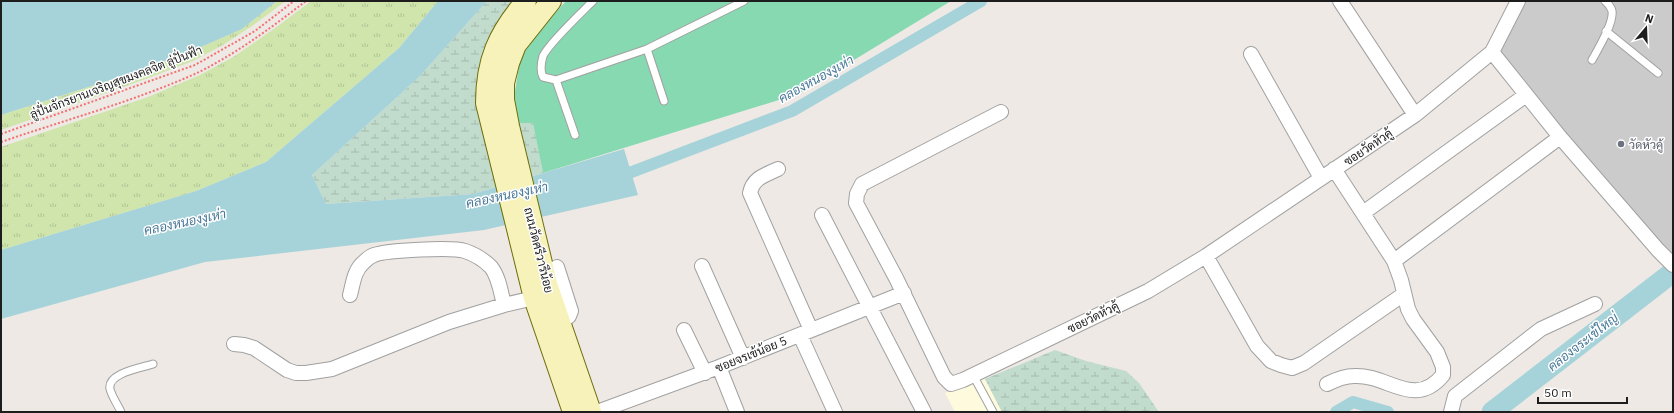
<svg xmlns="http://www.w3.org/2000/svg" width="1674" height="413" font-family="'IBM Plex Sans',Sarabun,sans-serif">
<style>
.education{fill:#fdfadd}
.religious{fill:#cbcbcb}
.grass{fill:url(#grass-tufts)}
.wetland{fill:url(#wetland-marsh)}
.pitch{fill:#86d9b0}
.water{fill:#a6d3d9}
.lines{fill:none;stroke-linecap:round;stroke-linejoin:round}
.canal{stroke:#a6d3d9;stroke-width:12}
.river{stroke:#a6d3d9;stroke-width:21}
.service-casing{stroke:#a1a1a1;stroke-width:9}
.minor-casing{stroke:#a1a1a1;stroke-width:16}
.secondary-casing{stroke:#6e6d0b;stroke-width:22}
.path{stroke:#f27172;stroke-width:2;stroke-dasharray:2 2;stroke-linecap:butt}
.service{stroke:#fff;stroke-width:7}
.minor{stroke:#fff;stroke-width:14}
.secondary{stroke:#f6f2ba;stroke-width:20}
.worship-dot{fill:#6b7280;stroke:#fff;stroke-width:1.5}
.labels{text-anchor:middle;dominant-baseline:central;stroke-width:3;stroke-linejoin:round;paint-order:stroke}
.street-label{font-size:12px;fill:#1d1d1d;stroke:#fff}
.worship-label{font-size:12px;fill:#5b616d;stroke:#fff;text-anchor:start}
.water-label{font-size:13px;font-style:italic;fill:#497998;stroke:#fff}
</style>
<defs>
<pattern id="grass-tufts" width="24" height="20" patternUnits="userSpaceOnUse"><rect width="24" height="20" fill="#cfe5ac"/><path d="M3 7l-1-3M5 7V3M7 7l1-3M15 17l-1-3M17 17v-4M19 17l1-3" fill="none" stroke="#b1c494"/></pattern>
<pattern id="wetland-marsh" width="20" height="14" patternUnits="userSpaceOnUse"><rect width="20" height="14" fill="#c1dbcc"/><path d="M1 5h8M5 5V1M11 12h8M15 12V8" fill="none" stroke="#a5bcaf"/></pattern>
</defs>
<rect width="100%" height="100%" fill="#eee9e4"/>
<path class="education" d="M985 379 1002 412H955L945 393Z"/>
<path class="religious" d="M1518 1H1673V251L1670 254 1492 52Z"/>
<path class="grass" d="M277 1H286L252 26 223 45 193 61 140 81 1 130V115L135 72 192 51 242 29Z
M311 1H438L399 48 266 162 196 191 1 250V147L148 97 200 75 235 56 278 26Z"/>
<path class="wetland" d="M487 1H522L488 43 476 85 483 131 517 123 533 122 543 173 473 194 326 204 312 175 420 76Z
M1055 350 1086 361 1126 371 1139 383 1159 412H1002L985 379Z"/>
<path class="pitch" d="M566 1H951L798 94 543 173 533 123H517L514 97 522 49Z"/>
<path class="water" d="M1 1H277L242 29 192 51 135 72 1 115Z
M438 1H487L420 76 312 175 326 204 473 194 624 149 638 195 484 230 205 262 1 319V250L196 191 266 162 399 48Z"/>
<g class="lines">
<path class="canal" d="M616 178 792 111 981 1
M1336 412 1353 402 1388 412"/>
<path class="river" d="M1492 412 1673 272"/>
<g class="service-casing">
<path id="service" d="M593 1C581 13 549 43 543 56 541 63 540 71 543 77L556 80 647 49 744 1
M1606 31 1658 73
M647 49 664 101
M1592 60C1598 49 1614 23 1612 11 1611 6 1608 4 1605 1
M556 80 575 135
M973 375 993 412
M121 412C118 405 112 397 110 389 107 373 141 368 153 364"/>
</g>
<g class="minor-casing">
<path id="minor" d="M1340 1 1415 115
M1492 52 1560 137 1658 250 1673 265
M1251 54 1321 178
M1001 112 862 184 857 194 856 203 896 278 944 377 951 384 963 380 1148 291 1206 256 1415 115 1492 52 1518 1
M778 169C765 175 753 178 750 193L811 330
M1363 213 1526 95
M822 215 924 412
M1206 256 1257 346 1271 361 1281 365 1292 368 1304 363 1404 294
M1394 261 1560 137
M702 266 743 358
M557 267 571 311 569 316 560 324
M350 295C353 284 354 270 364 262 366 260 371 256 374 255 387 250 453 247 465 251 474 254 484 260 491 267 499 277 501 293 504 305
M684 330 705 373
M800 335 835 412
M234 344 244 345 254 348 287 370 296 373H306L332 369 449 322 504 305 534 298
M719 367 737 412
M1327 384C1335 380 1344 376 1354 376 1388 374 1414 410 1443 375V367L1437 352 1413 319 1408 309 1401 280 1394 261 1334 169
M597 412 719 367 904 293
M1451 412 1455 396 1541 329 1595 304"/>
</g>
<g class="secondary-casing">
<path id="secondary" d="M526 1C498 33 486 61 486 103L534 298 573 412
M551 1 516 45 509 63 504 83V100L509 126 547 284 591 412"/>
</g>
<path class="path" d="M1 134 195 65 255 31 294 1
M1 142C65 120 135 101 197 73 236 54 272 27 306 1"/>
<use href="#service" class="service"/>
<use href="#minor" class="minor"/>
<use href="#secondary" class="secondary"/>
</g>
<circle class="worship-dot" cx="1621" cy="144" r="4"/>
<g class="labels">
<g class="street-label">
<text transform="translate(116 82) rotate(-21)">ลู่ปั่นจักรยานเจริญสุขมงคลจิต ลู่ปั่นฟ้า</text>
<text transform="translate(1368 147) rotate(-34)">ซอยวัดหัวคู้</text>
<text transform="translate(539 250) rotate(76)">ถนนวัดศรีวารีน้อย</text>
<text transform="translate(1093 317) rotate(-26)">ซอยวัดหัวคู้</text>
<text transform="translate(751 354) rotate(-22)">ซอยจรเข้น้อย 5</text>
</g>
<g class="worship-label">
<text x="1629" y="144">วัดหัวคู้</text>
</g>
<g class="water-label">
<text transform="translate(816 79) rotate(-29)">คลองหนองงูเห่า</text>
<text transform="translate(507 195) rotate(-12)">คลองหนองงูเห่า</text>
<text transform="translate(185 222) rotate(-12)">คลองหนองงูเห่า</text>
<text transform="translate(1583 342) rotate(-38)">คลองจระเข้ใหญ่</text>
</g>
</g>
<rect width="1674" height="413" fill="none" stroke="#1d1d1d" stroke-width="4"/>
<g transform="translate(1646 28) rotate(19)" stroke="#ffffff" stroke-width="3" paint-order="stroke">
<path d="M0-3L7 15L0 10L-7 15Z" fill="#1d1d1d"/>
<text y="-6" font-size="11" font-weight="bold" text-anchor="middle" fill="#1d1d1d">N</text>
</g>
<path d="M1538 397v6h89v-6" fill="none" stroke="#1d1d1d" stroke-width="2"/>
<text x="1544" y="397" font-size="12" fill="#1d1d1d" stroke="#ffffff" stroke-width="3" paint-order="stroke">50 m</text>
</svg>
